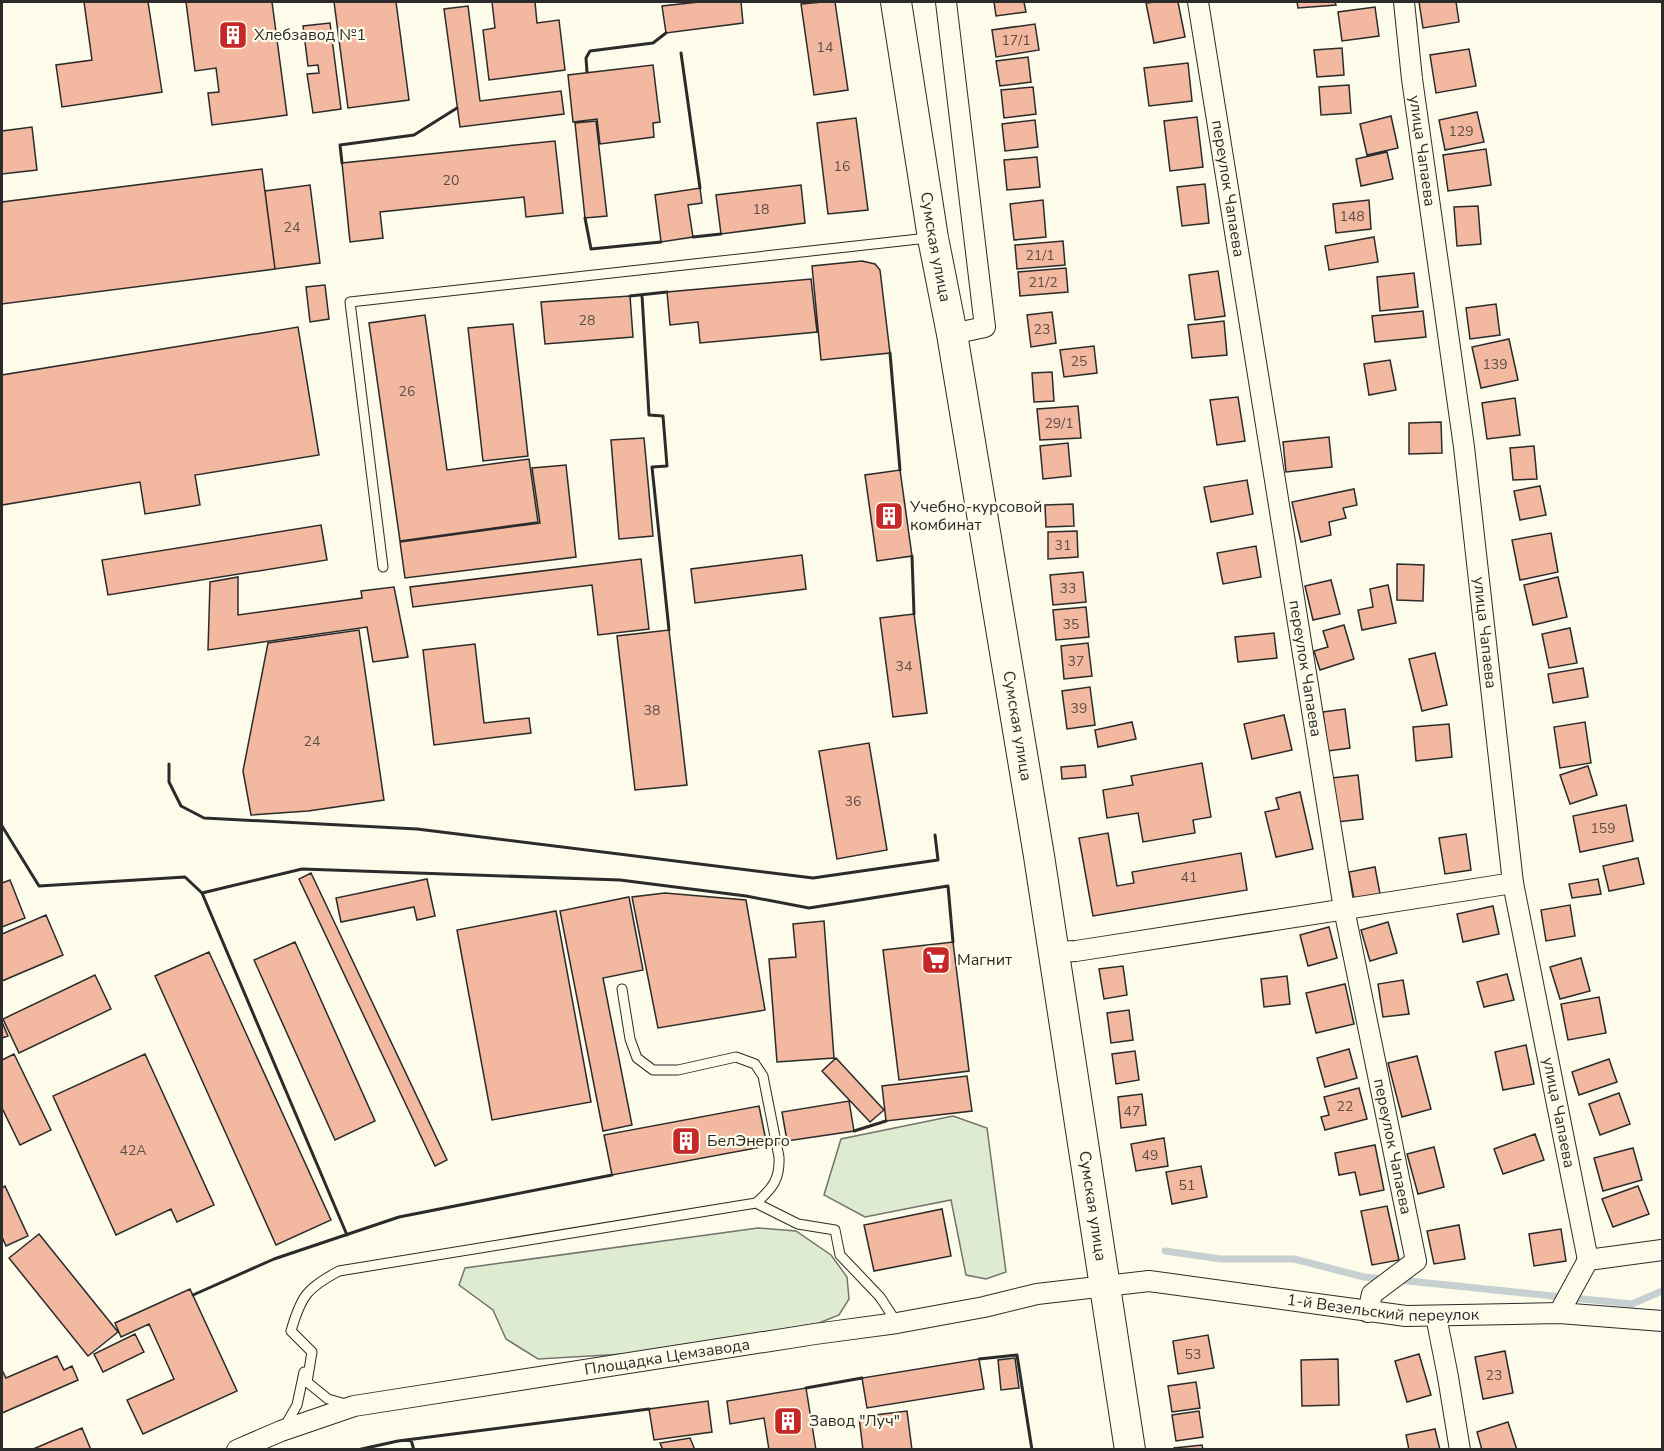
<svg xmlns="http://www.w3.org/2000/svg" width="1664" height="1451" font-family="'Nunito Sans',sans-serif">
<style>
.green{fill:#deebd1;stroke:#74746e;stroke-width:1.5}
.lines{fill:none;stroke-linecap:round;stroke-linejoin:round}
.stream{stroke:#c7d0d0;stroke-width:7}
.building{fill:#f2b8a0;stroke:#2b2b2b;stroke-width:1.5}
.service-casing{stroke:#2b2b2b;stroke-width:11}
.minor-casing{stroke:#2b2b2b;stroke-width:22}
.primary-casing{stroke:#2b2b2b;stroke-width:32}
.service{stroke:#fdfbea;stroke-width:9}
.minor{stroke:#fdfbea;stroke-width:20}
.primary{stroke:#fdfbea;stroke-width:30}
.wall{stroke:#2b2b2b;stroke-width:3}
.labels{text-anchor:middle;dominant-baseline:central;stroke-width:4.5;stroke-linejoin:round;paint-order:stroke}
.number-label{font-size:14px;fill:#5d4e48}
.poi-label{font-size:16px;fill:#2b2b2b;stroke:#fdfbea;text-anchor:start}
.street-label{font-size:16px;fill:#2b2b2b;stroke:#fdfbea}
</style>
<rect width="100%" height="100%" fill="#fdfbea"/>
<path class="green" d="M953 1116 987 1128 1006 1272 986 1279 966 1275 951 1200 865 1217 824 1195 841 1139Z
M758 1228 796 1231 831 1255 847 1277 849 1299 839 1315 819 1323 642 1353 538 1359 506 1339 493 1310 459 1285 465 1268Z"/>
<g class="lines">
<path class="stream" d="M1165 1251 1221 1259H1294L1364 1277 1384 1279
M1398 1280 1632 1304 1662 1291"/>
</g>
<path class="building" d="M84 2H148L162 92 62 107 56 65 92 60Z
M186 2H272L287 115 212 125 208 93 219 92 216 68 195 71Z
M334 2H396L409 100 348 108Z
M492 2H535L537 23 559 20 565 70 489 80 483 30 495 28Z
M699 2H741L743 23 666 33 662 6Z
M823 2H835L848 90 814 95 801 4Z
M994 2H1024L1026 12 996 16Z
M1155 2H1178L1185 37 1154 43 1146 3Z
M1297 2H1335L1336 5 1298 8Z
M1419 2H1456L1459 22 1423 28Z
M468 6 480 101 561 91 564 114 460 127 444 9Z
M1375 7 1379 36 1342 41 1338 12Z
M330 23 341 109 313 113 307 74 319 73 318 65 308 66 303 26Z
M1035 24 1039 50 996 57 992 30Z
M1342 48 1344 75 1317 77 1314 50Z
M1469 49 1476 86 1436 93 1430 55Z
M1028 57 1031 82 1000 86 996 61Z
M1188 63 1192 101 1149 106 1144 68Z
M653 65 660 122 653 123 654 137 600 144 597 119 573 122 568 75Z
M1349 85 1351 113 1321 115 1319 87Z
M1033 87 1036 114 1004 118 1001 90Z
M1477 112 1484 142 1445 150 1439 120Z
M1391 116 1398 148 1367 155 1360 124Z
M1197 117 1203 167 1170 171 1164 121Z
M856 118 868 210 828 214 817 123Z
M1035 120 1038 147 1005 151 1002 124Z
M596 121 607 216 585 218 575 123Z
M32 127 37 170 2 174V131Z
M555 141 563 213 526 217 524 197 380 212 383 238 350 242 342 163Z
M1486 149 1491 185 1448 191 1443 155Z
M1387 152 1393 179 1361 186 1356 159Z
M1037 157 1040 187 1007 190 1004 160Z
M262 169 275 269 2 304V202Z
M1205 184 1209 223 1182 226 1177 187Z
M310 185 320 263 275 269 265 191Z
M801 185 805 223 721 234 716 195Z
M700 188 702 203 688 205 693 237 661 242 655 195Z
M1043 200 1046 237 1014 240 1010 204Z
M1369 200 1371 229 1336 233 1333 204Z
M1478 206 1481 244 1457 246 1454 207Z
M1374 237 1378 262 1329 270 1325 246Z
M1063 241 1065 265 1017 269 1015 245Z
M862 261 875 264 880 270 890 353 821 360 812 266Z
M1066 268 1068 292 1020 296 1018 272Z
M1218 271 1225 316 1195 320 1189 275Z
M1414 273 1418 307 1380 311 1377 277Z
M811 279 817 332 700 343 698 322 670 325 667 292Z
M325 285 329 319 310 322 306 287Z
M630 296 633 337 545 344 541 302Z
M1496 304 1500 335 1470 339 1466 308Z
M1423 311 1426 337 1375 342 1372 316Z
M1052 312 1056 343 1031 347 1027 315Z
M425 315 447 470 529 459 538 522 400 541 369 323Z
M1224 321 1227 355 1192 358 1188 325Z
M513 324 528 456 483 461 468 328Z
M298 327 319 455 195 475 200 505 145 514 140 482 2 505V375Z
M1509 339 1518 380 1481 388 1472 347Z
M1094 346 1097 373 1064 377 1060 350Z
M1390 360 1396 390 1369 395 1364 364Z
M1052 372 1054 401 1034 402 1032 373Z
M1238 397 1245 441 1217 445 1210 400Z
M1515 398 1520 435 1487 439 1482 403Z
M1078 406 1081 438 1040 440 1037 409Z
M1441 422 1442 453 1409 454V423Z
M1329 437 1332 467 1286 472 1283 442Z
M644 438 653 536 619 539 611 440Z
M1068 443 1071 476 1043 479 1040 446Z
M1534 446 1537 479 1513 480 1510 448Z
M566 465 576 557 405 578 400 542 540 523 532 468Z
M900 470 912 556 877 561 865 475Z
M1247 480 1253 514 1211 522 1204 487Z
M1540 486 1546 515 1520 520 1514 491Z
M1354 489 1357 505 1343 508 1346 518 1329 522 1331 535 1301 542 1292 502Z
M1073 504 1074 526 1046 527 1045 505Z
M321 525 327 560 108 595 102 560Z
M1077 531 1078 557 1048 559V532Z
M1551 533 1558 572 1520 580 1512 540Z
M1256 546 1261 577 1223 584 1217 553Z
M802 555 806 589 695 603 691 569Z
M641 559 649 629 598 635 592 585 413 607 410 587Z
M1397 564 1424 565 1423 601 1397 600Z
M1083 572 1086 602 1053 605 1050 575Z
M238 577V615L362 598 361 591 394 587 408 657 373 662 367 627 208 650 210 582Z
M1558 577 1567 617 1533 625 1524 585Z
M1331 580 1340 614 1313 620 1305 586Z
M1388 585 1396 623 1362 630 1358 610 1373 607 1370 589Z
M1086 607 1089 637 1056 640 1053 610Z
M914 614 927 713 893 717 880 618Z
M1344 625 1354 659 1320 670 1314 651 1328 647 1323 631Z
M1570 628 1577 663 1549 668 1542 634Z
M359 630 384 800 308 811 251 815 243 771 268 643Z
M669 630 687 785 635 790 617 636Z
M1274 633 1277 658 1238 662 1235 637Z
M1088 643 1092 676 1064 679 1061 646Z
M475 644 484 723 529 718 531 733 434 745 423 650Z
M1435 653 1447 705 1422 711 1409 659Z
M1583 668 1588 697 1553 703 1548 674Z
M1090 687 1095 725 1067 729 1062 691Z
M1345 709 1350 748 1328 751 1323 712Z
M1284 715 1292 750 1252 759 1244 724Z
M1132 722 1136 739 1098 747 1095 730Z
M1585 722 1591 763 1560 768 1554 727Z
M1449 724 1452 757 1416 761 1413 727Z
M869 743 887 850 837 859 819 751Z
M1202 763 1211 817 1193 820 1195 833 1143 842 1138 813 1107 818 1103 790 1133 785 1131 776Z
M1085 765 1086 777 1062 779 1061 767Z
M1588 766 1597 795 1570 804 1560 775Z
M1358 775 1363 819 1337 822 1332 778Z
M1300 792 1313 849 1276 857 1265 812 1279 809 1276 798Z
M1626 805 1633 841 1580 852 1573 816Z
M1108 833 1117 886 1134 883 1132 872 1241 853 1247 890 1093 916 1079 838Z
M1466 834 1471 870 1445 874 1439 838Z
M1638 858 1644 884 1609 891 1603 866Z
M1375 867 1380 894 1354 899 1349 872Z
M311 873 447 1160 435 1166 299 879Z
M427 879 435 916 417 920 414 907 341 922 336 898Z
M1598 879 1601 894 1572 898 1569 884Z
M10 880 25 918 2 927V883Z
M665 893 746 900 765 1010 658 1028 632 897Z
M629 897 643 970 603 978 632 1125 603 1131 560 911Z
M1570 905 1575 936 1546 941 1541 910Z
M1493 906 1499 934 1463 942 1457 914Z
M556 911 591 1102 492 1120 457 930Z
M46 915 63 955 2 981V934Z
M824 921 834 1058 777 1062 769 959 796 957 793 924Z
M1388 922 1397 953 1370 961 1361 930Z
M1329 927 1337 958 1308 966 1300 935Z
M295 942 375 1121 335 1140 254 960Z
M953 942 969 1071 899 1080 883 950Z
M209 952 331 1220 276 1245 155 976Z
M1581 958 1590 991 1560 999 1550 967Z
M1123 966 1127 995 1104 999 1099 969Z
M1507 974 1514 1000 1484 1007 1477 982Z
M95 975 111 1009 19 1053 3 1019Z
M1287 976 1290 1004 1264 1007 1261 979Z
M1403 980 1409 1014 1383 1017 1378 984Z
M1345 984 1354 1024 1316 1033 1306 993Z
M1599 997 1606 1033 1568 1040 1561 1004Z
M1129 1010 1133 1040 1111 1043 1107 1013Z
M2 1022 8 1036 2 1038Z
M1526 1045 1534 1084 1503 1090 1495 1052Z
M1349 1049 1357 1078 1325 1087 1317 1058Z
M1135 1051 1139 1080 1116 1084 1112 1054Z
M14 1054 51 1130 20 1145 2 1108V1060Z
M145 1054 214 1205 177 1222 171 1209 116 1235 53 1096Z
M1417 1056 1431 1109 1402 1117 1388 1063Z
M836 1058 884 1110 870 1122 822 1071Z
M1609 1059 1617 1082 1579 1095 1572 1072Z
M967 1076 972 1111 886 1121 882 1086Z
M1359 1088 1367 1119 1325 1130 1321 1117 1329 1115 1324 1097Z
M1619 1093 1630 1124 1600 1135 1589 1104Z
M1142 1094 1146 1125 1121 1128 1118 1097Z
M849 1101 854 1131 787 1141 782 1112Z
M759 1106 767 1146 612 1175 604 1135Z
M1535 1134 1544 1160 1503 1174 1494 1149Z
M1164 1138 1168 1166 1136 1171 1131 1144Z
M1375 1145 1384 1190 1360 1195 1355 1172 1339 1175 1335 1153Z
M1434 1147 1444 1187 1418 1194 1407 1154Z
M1633 1148 1642 1180 1603 1191 1594 1158Z
M1201 1166 1207 1197 1172 1204 1166 1172Z
M5 1186 28 1236 6 1246 2 1237V1188Z
M1638 1186 1649 1214 1613 1227 1602 1199Z
M1387 1206 1399 1260 1372 1265 1361 1211Z
M942 1209 951 1256 874 1271 864 1225Z
M1459 1225 1465 1259 1434 1264 1427 1231Z
M1561 1229 1566 1261 1534 1266 1529 1234Z
M39 1234 118 1332 88 1356 9 1258Z
M190 1289 237 1391 143 1434 127 1400 174 1379 149 1324 121 1337 115 1323Z
M135 1334 144 1352 103 1372 94 1354Z
M1208 1335 1214 1368 1178 1374 1173 1341Z
M1505 1351 1513 1393 1483 1399 1475 1357Z
M1419 1354 1431 1395 1407 1402 1395 1361Z
M57 1356 64 1370 72 1366 78 1380 2 1413V1370L6 1378Z
M1015 1358 1019 1388 1001 1390 998 1360Z
M979 1359 984 1389 867 1408 862 1378Z
M1338 1359 1339 1405 1302 1406 1301 1360Z
M1196 1382 1200 1408 1172 1412 1168 1386Z
M806 1388 816 1450H769L764 1418 730 1424 727 1401Z
M708 1401 712 1432 654 1440 649 1409Z
M907 1411 912 1450H863L859 1417Z
M1199 1411 1203 1437 1176 1441 1172 1415Z
M1508 1422 1517 1450H1482L1477 1432Z
M82 1428 91 1450H31Z
M1435 1429 1440 1450H1409L1406 1435Z
M690 1438 695 1450H663L660 1443Z
M1202 1445 1203 1450H1174V1448Z"/>
<g class="lines">
<g class="service-casing">
<path id="service" d="M383 567 350 302 928 238
M756 1203 798 1224 835 1230 840 1255 880 1297 897 1323
M349 1405 328 1399 307 1382 312 1352 291 1331C301 1296 307 1288 339 1271L756 1203C773 1188 780 1179 779 1157L763 1076 755 1064 736 1057 678 1070H653L637 1058 630 1039 622 989
M285 1426 297 1405 304 1372"/>
</g>
<g class="minor-casing">
<g id="minor">
<path d="M946 2 985 327 952 334"/>
<path id="s1" d="M1198 2 1344 909 1416 1261 1372 1294 1368 1312"/>
<path id="s2" d="M1404 2 1412 79 1464 447 1513 883 1588 1260"/>
<path d="M1053 952 1076 951 1513 883"/>
<path d="M1588 1260 1662 1250"/>
<path d="M1559 1313 1588 1260"/>
<path d="M1436 1316 1448 1377 1460 1450"/>
<path id="s3" d="M237 1450 281 1431 354 1406 815 1334 897 1323 984 1307 1037 1294 1149 1281 1406 1316 1559 1313 1662 1321"/>
</g>
</g>
<g class="primary-casing">
<g id="primary">
<path id="s4" d="M896 2 933 238 952 334 1039 856 1130 1450"/>
</g>
</g>
<use href="#service" class="service"/>
<use href="#minor" class="minor"/>
<use href="#primary" class="primary"/>
<path class="wall" d="M681 53 700 188
M587 72 586 58 590 51 653 43 666 33
M342 163 340 145 414 135 457 108
M585 218 591 249 661 242
M693 237 721 234
M642 295 649 415 663 416 667 466 652 467 669 630
M630 296 667 292
M890 353 900 470
M912 556 914 614
M169 764V782L181 806 204 818 417 829 813 878 938 860 935 835
M2 826 39 886 185 877 202 893 302 869 620 880 746 896 809 908 948 886 953 942
M202 893 347 1235
M854 1131 886 1121
M767 1146 787 1141
M193 1295 274 1259 399 1217 612 1175
M979 1359 1017 1355 1032 1450
M806 1388 862 1378
M411 1440 414 1450
M357 1450 398 1441 649 1409"/>
</g>
<defs>
<g id="building-square" transform="scale(1.5)"><rect x="-9" y="-9" width="18" height="18" rx="4" fill="#c62828" stroke="#fdfbea"/><path d="M-4-6H4V6H1V3H-1V6H-4ZM-2.5-4.3h1.7v1.8h-1.7ZM.8-4.3h1.7v1.8H.8ZM-2.5-1h1.7V.8h-1.7ZM.8-1h1.7V.8H.8Z" fill="#fff"/></g>
<g id="supermarket-square" transform="scale(1.5)"><rect x="-9" y="-9" width="18" height="18" rx="4" fill="#c62828" stroke="#fdfbea"/><path d="M-6-5.5h2.5l.6 2H6L4.5 2H-2.5L-4.4-4H-6ZM-1.5 3.2a1.3 1.3 0 1 0 .1 0ZM3 3.2a1.3 1.3 0 1 0 .1 0Z" fill="#fff"/></g>
</defs>
<g fill-rule="evenodd">
<use href="#building-square" x="233" y="35"/>
<use href="#building-square" x="889" y="516"/>
<use href="#supermarket-square" x="936" y="960"/>
<use href="#building-square" x="686" y="1141"/>
<use href="#building-square" x="788" y="1421"/>
</g>
<g class="labels">
<g class="number-label">
<text x="1016" y="40">17/1</text>
<text x="825" y="47">14</text>
<text x="1461" y="131">129</text>
<text x="842" y="166">16</text>
<text x="451" y="180">20</text>
<text x="761" y="209">18</text>
<text x="1352" y="216">148</text>
<text x="292" y="227">24</text>
<text x="1040" y="255">21/1</text>
<text x="1043" y="282">21/2</text>
<text x="587" y="320">28</text>
<text x="1042" y="329">23</text>
<text x="1079" y="361">25</text>
<text x="1495" y="364">139</text>
<text x="407" y="391">26</text>
<text x="1059" y="423">29/1</text>
<text x="1063" y="545">31</text>
<text x="1068" y="588">33</text>
<text x="1071" y="624">35</text>
<text x="1076" y="661">37</text>
<text x="904" y="666">34</text>
<text x="1079" y="708">39</text>
<text x="652" y="710">38</text>
<text x="312" y="741">24</text>
<text x="853" y="801">36</text>
<text x="1603" y="828">159</text>
<text x="1189" y="877">41</text>
<text x="1345" y="1106">22</text>
<text x="1132" y="1111">47</text>
<text x="133" y="1150">42А</text>
<text x="1150" y="1155">49</text>
<text x="1187" y="1185">51</text>
<text x="1193" y="1354">53</text>
<text x="1494" y="1375">23</text>
</g>
<g class="poi-label">
<text x="254" y="35">Хлебзавод №1</text>
<text x="910" y="507">Учебно-курсовой<tspan x="910" dy="18">комбинат</tspan></text>
<text x="957" y="960">Магнит</text>
<text x="707" y="1141">БелЭнерго</text>
<text x="809" y="1421">Завод "Луч"</text>
</g>
<g class="street-label">
<text stroke="none"><textPath href="#s2" startOffset="150">улица Чапаева</textPath></text>
<text stroke="none"><textPath href="#s1" startOffset="189">переулок Чапаева</textPath></text>
<text stroke="none"><textPath href="#s4" startOffset="248">Сумская улица</textPath></text>
<text stroke="none"><textPath href="#s2" startOffset="636">улица Чапаева</textPath></text>
<text stroke="none"><textPath href="#s1" startOffset="675">переулок Чапаева</textPath></text>
<text stroke="none"><textPath href="#s4" startOffset="734">Сумская улица</textPath></text>
<text stroke="none"><textPath href="#s2" startOffset="1122">улица Чапаева</textPath></text>
<text stroke="none"><textPath href="#s1" startOffset="1161">переулок Чапаева</textPath></text>
<text stroke="none"><textPath href="#s4" startOffset="1220">Сумская улица</textPath></text>
<text stroke="none"><textPath href="#s3" startOffset="1166">1-й Везельский переулок</textPath></text>
<text stroke="none"><textPath href="#s3" startOffset="442">Площадка Цемзавода</textPath></text>
</g>
</g>
<rect width="1664" height="1451" fill="none" stroke="#2b2b2b" stroke-width="6"/>
</svg>
